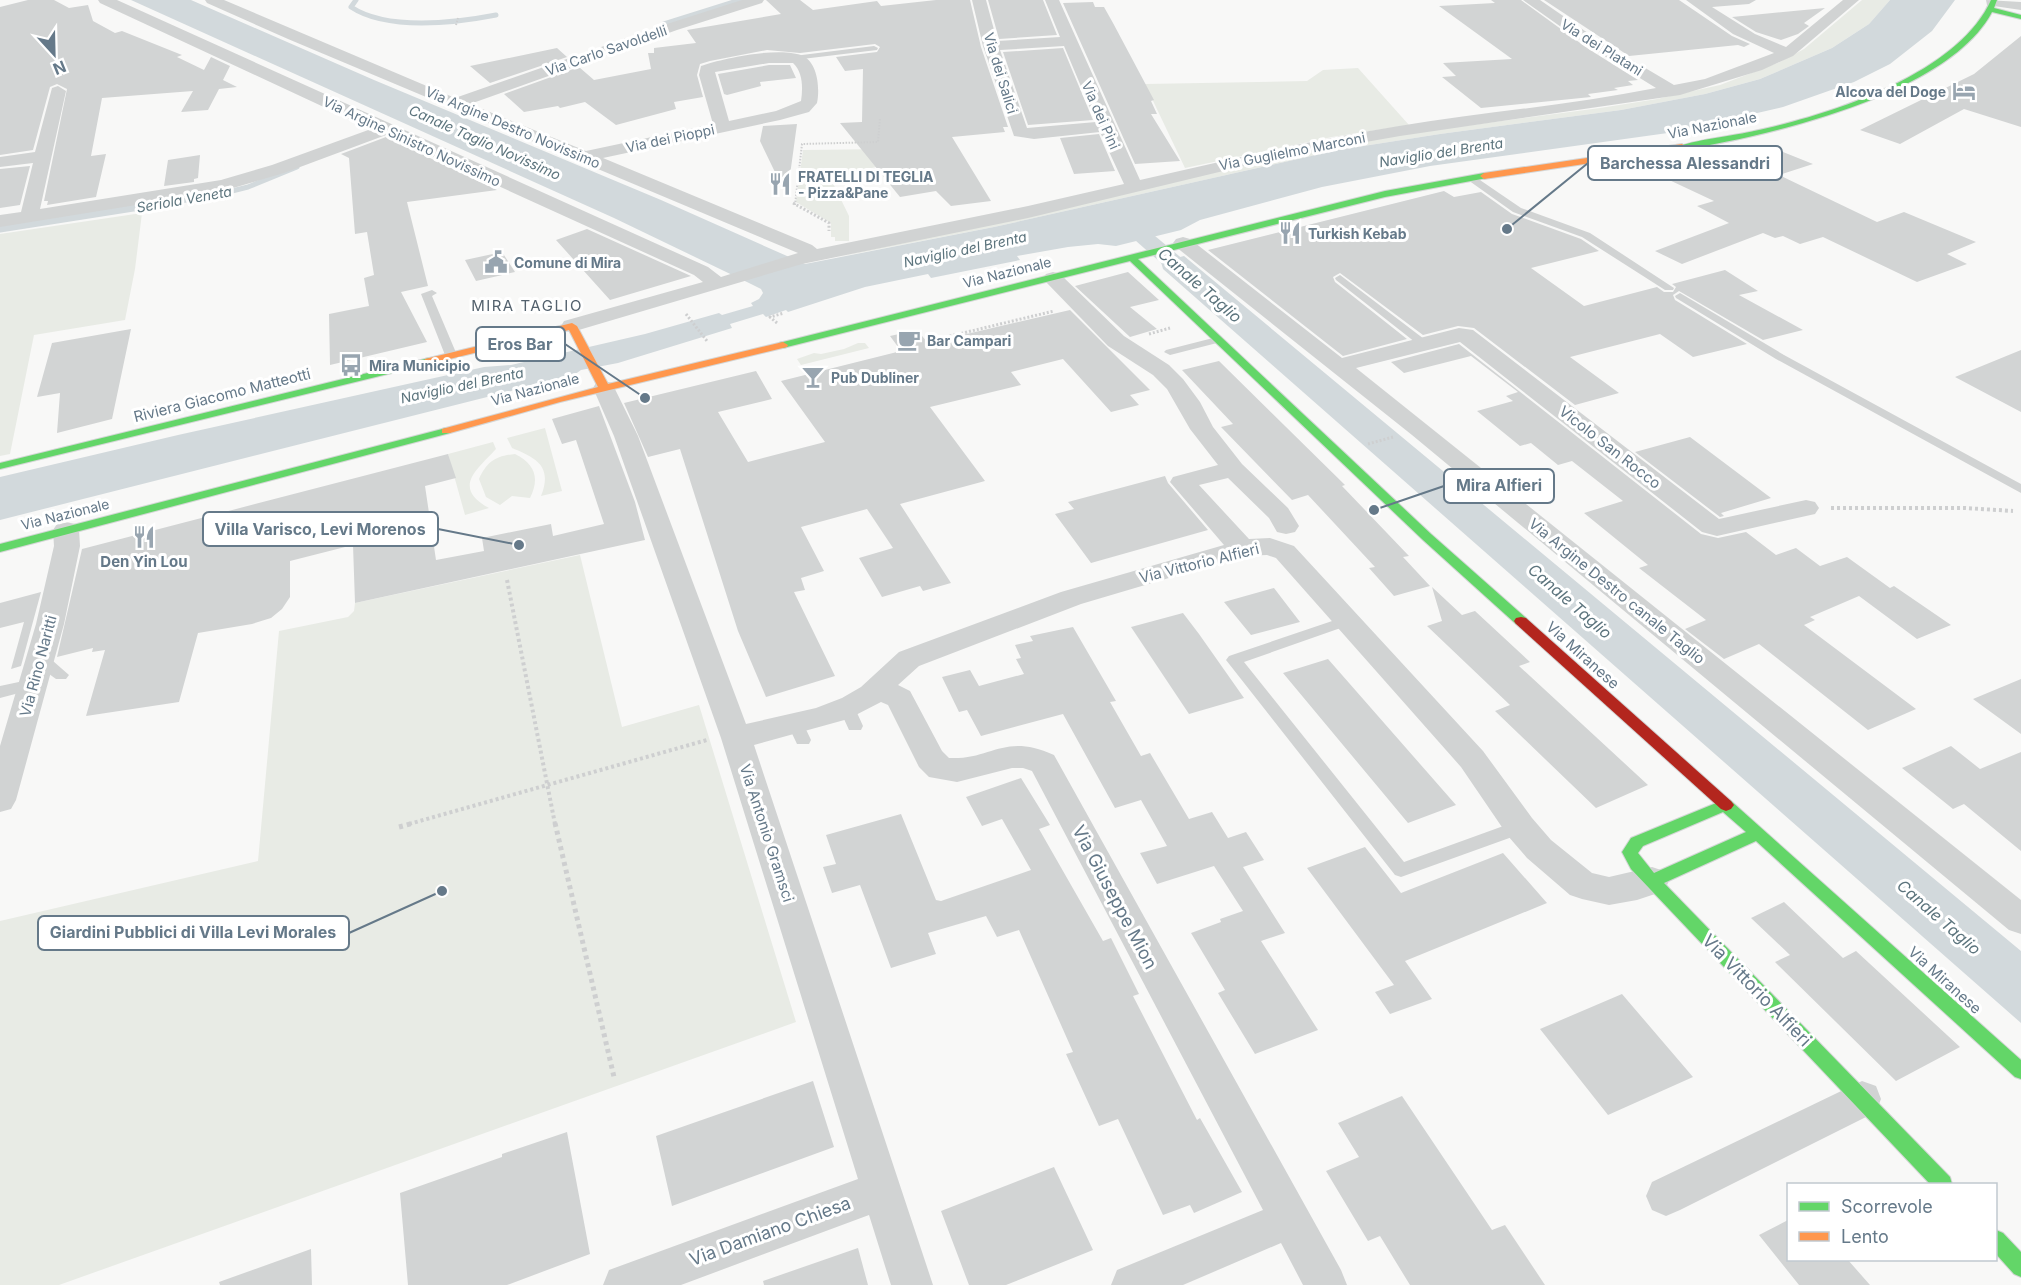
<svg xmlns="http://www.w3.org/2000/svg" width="2021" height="1285" font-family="Inter,sans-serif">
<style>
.green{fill:#e8ebe5}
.water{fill:#d2d9dc}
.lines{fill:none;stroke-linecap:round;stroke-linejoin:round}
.stream-far1{stroke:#d2d9dc;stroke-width:5}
.stream{stroke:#d2d9dc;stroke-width:7}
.canal{fill:#d2d9dc;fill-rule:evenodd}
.building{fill:#d2d4d4}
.fast-casing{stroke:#d4d6d6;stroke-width:2}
.slow-casing{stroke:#d4d6d6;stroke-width:2}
.jam-casing{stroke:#d4d6d6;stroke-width:2}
.path-far3{stroke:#cecfd0;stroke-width:2;stroke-dasharray:1.5 1.5;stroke-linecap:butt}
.path-far2{stroke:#cecfd0;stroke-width:3;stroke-dasharray:2 2;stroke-linecap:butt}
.path-far1{stroke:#cecfd0;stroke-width:4;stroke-dasharray:3 3;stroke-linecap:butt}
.path{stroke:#cecfd0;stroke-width:5;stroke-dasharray:4 4;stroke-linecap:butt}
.lane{fill:#d1d3d3;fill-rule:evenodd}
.street{fill:#d1d3d3;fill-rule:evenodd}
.fast{fill:#63d668;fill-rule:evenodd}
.slow{fill:#ff974d;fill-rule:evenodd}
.jam{fill:#b3261e;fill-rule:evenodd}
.labels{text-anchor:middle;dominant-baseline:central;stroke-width:6;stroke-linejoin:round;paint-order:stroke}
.far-street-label{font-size:14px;fill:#657989;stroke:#fff}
.far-poi-label{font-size:14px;font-weight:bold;fill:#657989;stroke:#fff;text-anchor:start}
.far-water-label{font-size:14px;font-style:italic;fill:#5c747d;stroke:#fff}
.far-quarter-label{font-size:15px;letter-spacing:1.5px;fill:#54626e;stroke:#fff}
.street-label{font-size:15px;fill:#657989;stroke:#fff}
.poi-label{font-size:15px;font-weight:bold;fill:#657989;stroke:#fff}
.water-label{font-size:16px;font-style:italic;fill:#5c747d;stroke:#fff}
.near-street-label{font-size:18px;fill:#657989;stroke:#fff}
.leader{fill:none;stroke:#657989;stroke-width:2}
.callout-dot{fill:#657989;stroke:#fff;stroke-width:2}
.callout{fill:#fff;stroke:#657989;stroke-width:2}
.callout-label{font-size:16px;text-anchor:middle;font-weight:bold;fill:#657989}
</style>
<rect width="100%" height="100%" fill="#f8f8f7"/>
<path class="green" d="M1862 0H1890L1869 24 1832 48 1760 79 1705 94 1621 110 1440 134 1338 150 994 227 838 257 1352 141 1600 108 1657 99 1720 85 1780 62 1804 49Z
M1358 68 1409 125 1332 137 1185 168 1145 84 1307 81 1323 70Z
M888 149 887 164 831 179 849 216V241H835V237H831V223L796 202 803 150Z
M142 213 135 269 125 320 34 335 10 454 0 456V234Z
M858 343H865L869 348 801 365 797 359 814 353 821 354 844 349Z
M545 428 562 491 541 496C553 466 536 458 512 448L507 438Z
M493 442 496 449C478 469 451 487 489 508L465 515 448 454Z
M515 454C535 464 540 478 530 498L512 496 500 505 486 497 479 479C487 462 495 456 515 454Z
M580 555 622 727 699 705 796 1022 59 1285H0V921L258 861 279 631 348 617 354 611 355 603Z"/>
<path class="water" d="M131 0H191L374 80 661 200 805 264 994 227 1338 150 1440 134 1621 110 1705 94 1760 79 1832 48 1869 24 1890 0H1955L1932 31 1890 64 1854 82 1783 107 1675 132 1430 166 1322 187 1200 220 1181 230 1116 246 1098 244 1068 247 1017 256 1020 260 931 278 928 274 865 287 788 312 786 310 766 317 763 314 730 324 732 328 618 363 581 370 574 375 0 520V477L178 435 484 367 511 365 645 334 719 313 722 315 753 306 751 303 759 299 763 293 761 289 749 283 614 218Z
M1184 256 2021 951V1023L1163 269 1161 262Z"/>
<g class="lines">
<path class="stream-far1" d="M356 0 351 7C387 31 455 23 496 15
M664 24 740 0
M155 205 212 196 248 187 297 167"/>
<path class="stream" d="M0 229 165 203"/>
<path class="canal" d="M1118 209 1125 211 1209 281 1212 286 1209 291 1201 293 1193 291 1111 219 1107 215 1111 211Z"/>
</g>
<path class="building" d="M28 0H54L69 8 88 5 93 21 115 33 122 31 182 55 177 57 204 70 211 57 230 66 223 80 237 87 219 89 208 110 181 112 193 91 102 98 91 156 106 154 96 197 47 205 48 201H44L67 89 57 84 50 87 33 150 0 155V7Z
M766 0H800L813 10 877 1 881 6 936 0H970L981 47 1008 127H1003L1005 132 952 137 991 201 951 206 936 191 900 197 840 123 862 122 863 69 845 71 836 57 877 52 880 47 875 44 800 53 767 50 710 61 700 64 697 75 703 97 674 102 676 109 616 125 585 102 560 108 558 106 524 112 504 94 579 67 594 80 651 69 648 53H654V48L696 43 687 30 781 14Z
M988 0H1043L1057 35 999 39Z
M1491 0H1521L1587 48 1638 80 1628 81 1633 85 1614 88 1618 90 1588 94 1591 97 1481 108 1442 77 1456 76 1443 63 1512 59 1439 6 1495 3Z
M1544 0H1679L1732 36 1750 44 1744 47 1738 45 1629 56Z
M1093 2 1095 7H1104L1113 23 1154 100 1151 101 1157 114H1151L1180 161 1135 164 1063 3Z
M1825 8 1804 23 1809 26 1798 34 1781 40 1756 32 1732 17Z
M2021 36V127L1964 109 1900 144 1860 130 1974 74Z
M557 48 567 57 490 83 470 66Z
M1063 48 1093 120 1028 125 1003 52Z
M769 65H790L796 78 760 82 761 86 727 95 724 94 718 74Z
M797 124 787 197 760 141 763 126Z
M1099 134 1115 171 1074 174 1060 138Z
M386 137 497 190 407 202 428 286 401 292 427 342 330 365 329 314 369 306 364 278 374 275 367 232 355 234 349 158 341 154Z
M1778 150 1813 164 1779 175 1877 222 1904 212 1976 242 1947 254 1967 264 1917 282 1823 237 1800 244 1783 236 1775 238 1763 233 1682 264 1655 251 1729 223 1697 206 1714 201 1650 171 1737 160 1742 162Z
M200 155 198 178 194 179V182L164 186 168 160Z
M30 166 20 205 0 208V169Z
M1444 191 1454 197 1481 192 1512 214 1581 239 1599 251 1531 268 1584 306 1657 287 1664 292H1673L1676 287 1672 284 1725 270 1758 291 1739 295 1803 330 1763 340 1679 291 1673 295 1675 300 1747 344 1693 357 1660 334 1570 357 1619 393 1575 405 1474 328 1458 326 1423 335 1340 273 1333 277 1335 282 1407 339 1343 356 1208 250Z
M587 229 691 276 610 300 556 240Z
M502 252 515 272 476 281 465 260Z
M1128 272 1159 300 1130 307 1157 329 1130 337 1075 286Z
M1070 310 1150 390 1130 395 1139 405 1111 412 1063 359 1011 372 1021 385 930 407 985 481 900 504 951 583 923 591 920 586 882 597 859 558 893 548 867 509 801 527 824 571 801 578 805 590 794 592 835 676 766 697 738 631 680 449 648 457 624 403 756 371 772 399 718 412 748 462 825 442 781 381 901 351 890 336 917 330 928 343Z
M131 329 112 419 57 433 60 393 37 397 52 343Z
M1459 344 1701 534 1718 538 1746 532 1776 555 1796 548 1820 566 1847 557 1890 588 1894 586 1951 625 1917 639 1859 596 1810 617 1815 620 1804 625 1916 709 1868 730 1759 644 1724 659 1685 629 1706 620 1639 568 1648 565 1584 513 1623 501 1572 461 1558 465 1531 443 1520 446 1477 411 1513 401 1506 396 1518 392 1471 356 1404 373 1391 362Z
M2021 350V412L1955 377Z
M1219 361 1345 485 1342 486 1409 556 1403 557 1430 586 1394 596 1369 568 1375 567 1308 495 1292 500 1221 427 1233 424 1182 370Z
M599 406 635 502 645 540 355 603 353 545 290 561V597L282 609 271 618 252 624 198 633 179 702 86 716 105 650 92 652 93 648 57 657 82 549 448 454 456 478 425 486 436 560 484 551 482 538 551 524 553 536 604 524 576 440 562 444 552 419Z
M1690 437 1771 498 1721 513 1724 516 1720 517 1635 452Z
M1165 476 1168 483 1208 530 1091 563 1055 514 1074 509 1068 502Z
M1432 587 1462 615 1475 611 1530 662 1519 666 1648 785 1596 808 1495 711 1510 705 1427 626 1442 621Z
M1274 588 1300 622 1251 635 1224 602Z
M41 592 21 666 11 669 24 622 0 628V603Z
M1183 613 1199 634 1244 698 1189 714 1131 627Z
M1073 627 1116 701 1110 702 1141 756 1150 753 1189 819 1212 812 1228 838 1246 832 1264 860 1243 867 1285 933 1261 941 1318 1030 1255 1054 1218 993 1225 990 1191 933 1221 922 1220 919 1243 911 1214 866 1157 884 1140 853 1167 846 1141 800 1115 808 1063 714 981 736 967 710 959 712 942 677 970 670 979 686 1024 674 1016 659 1021 658 1015 645 1033 641 1030 636Z
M1328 659 1456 805 1408 823 1283 673Z
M2021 679V734L1973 699Z
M1951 746 1980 769 2021 752V851L1964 804 1953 809 1902 768Z
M1021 778 1050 825 1039 829 1103 941 1111 938 1139 994 1133 996 1197 1120 1200 1118 1242 1192 1194 1213 1190 1205 1163 1215 1118 1119 1099 1126 1066 1054 1073 1052 1019 930 997 937 986 916 928 933 936 954 891 968 860 885 832 893 823 867 836 864 826 835 901 814 936 900 941 901 1031 870 1002 819 982 826 966 797Z
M1365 847 1401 893 1503 853 1547 903 1405 961 1432 999 1390 1014 1375 992 1394 985 1307 868Z
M1784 902 1843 958 1856 951 1960 1047 1896 1081 1775 962 1790 955 1751 918Z
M1622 994 1693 1077 1608 1115 1540 1029Z
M813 1081 834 1147 672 1206 656 1136Z
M1402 1096 1492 1230 1505 1225 1545 1285H1410L1380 1236 1368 1241 1326 1171 1359 1157 1338 1123Z
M567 1132 590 1254 507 1285H408L400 1193 502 1157V1154Z
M1054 1167 1093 1250 1006 1285H969L941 1211Z
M1788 1220V1260H1848L1870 1285H1799L1759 1235Z
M858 1248 868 1285H764L763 1281Z
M311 1249 312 1285H220L219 1282Z"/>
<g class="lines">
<g class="fast-casing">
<path id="fast" d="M1991 0H1997L1994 8 2021 15V19L1992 12C1948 95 1768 136 1682 150L1678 147C1687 141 1739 135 1754 131 1830 115 1958 74 1991 0Z
M1484 173 1487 174V178L1385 197 1138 259 1431 534 1526 618 1528 621 1526 624H1516L1423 540 1130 261 783 348 778 345 779 343 1385 191Z
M429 358 434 361 433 363 0 469V463Z
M446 428 452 431 450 433 0 552V544Z
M1726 799 1731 801 2021 1060V1079L2015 1077 1756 841 1664 883 1950 1177 1952 1184H1930L1631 869 1622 852 1631 838ZM1723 812 1746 832 1654 873 1638 853 1643 846Z
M1996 1230 2003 1233 2021 1252V1277L2014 1274 1996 1254Z"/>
</g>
<g class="slow-casing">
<path id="slow" d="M1682 144 1686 147 1685 149 1484 179 1480 176 1484 173Z
M572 323 577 326 608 384 783 342 788 345 787 347 560 402 450 433H442V429L598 387 569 330 429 364 424 361 425 359Z"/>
</g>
<g class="jam-casing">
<path id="jam" d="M1521 617 1526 618 1731 801 1734 805 1731 809 1726 811 1721 809 1516 624 1514 621 1516 618Z"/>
</g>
<path class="path-far3" d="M456 25 458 18
M795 205 802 144 878 142 880 118"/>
<path class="path-far2" d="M793 203 829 223V231
M686 314 707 341
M777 323 770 317 784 313
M1149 334 1170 328
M934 340 1054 311
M1368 444 1393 437"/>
<path class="path-far1" d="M1831 508H1965L2013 511
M507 580 555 824
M409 824 707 740"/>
<path class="path" d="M555 823 614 1077
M399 827 414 823"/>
<path class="lane" d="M874 46 878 48 877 50 794 60 790 58 794 56Z
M1468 176H1474L1521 208 1590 233 1674 288 1673 290H1665L1582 237 1513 212 1468 180Z
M1340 275 1428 342V346H1420L1336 280 1335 278Z
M432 290 437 293 432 296 457 355 455 357H447L445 355 421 294Z
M1680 293 1784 355 2021 484V493L1776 359 1676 298 1675 296Z
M1217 337 1223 340 1221 342 1170 355 1164 352 1166 350Z
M1347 616 1352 618 1354 621 1352 624 1244 662 1404 862 1520 820 1526 822 1529 827 1526 832 1401 877 1395 875 1226 660 1229 656Z
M48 660 53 661 69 675 66 679H56L45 671H33L30 667 33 663Z
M33 679 38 680 41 684 38 688 0 698V686Z
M847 702 853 704 863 726 861 730H849L839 708 841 704Z
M795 717 801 719 811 740 809 744H797L787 723 789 719Z"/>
<path class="street" d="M98 0H117L708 267 721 277 798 253 288 39 207 3 205 0H224L455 98 667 24 742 0H764L762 3 677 30 470 104 586 151 713 124 699 75 701 66C723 58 782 46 803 56 818 63 820 89 817 103L809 112 780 120 603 158 812 245 817 249 1028 206 1124 184 1100 132 1034 139 1014 136 983 46 972 0H986L997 41 1060 37 1045 0H1059L1140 180C1226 160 1312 140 1399 126 1485 112 1571 105 1656 88L1588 46 1523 0H1540L1598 40 1674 85 1705 79 1774 53 1733 34 1686 0H1756L1749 4 1712 7 1755 34 1786 47 1843 0H1859L1793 56 1762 70 1680 95 1400 136 1286 156 1028 218 802 264 572 332 564 331 561 326 564 321 703 282 694 275 386 135 284 173 223 191 0 227V215L21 212 33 163 0 167V157L35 152 52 88 58 86 66 91 40 209 221 180 272 165 371 129 100 3ZM1064 46 1096 122 1027 128 1000 50ZM769 63H793C803 72 803 88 801 101L776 111 729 121 715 72Z
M1986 0 2021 2V10L1987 5Z
M1183 237 1190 239 1342 358 1459 328 1473 330 1719 519 1806 500 1815 502 1819 508 1815 514 1717 536 1702 532 1460 342 1356 368 2021 900V934L2009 930 1412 435 1176 247 1173 243 1176 239Z
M1053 272 1060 274 1124 336 1169 365 1183 379 1200 402 1213 427 1242 464 1288 508 1299 526 1295 532 1286 534 1277 532 1269 518 1228 478 1199 485 1249 539 1270 538 1294 546 1483 751 1532 818 1551 840 1592 873 1609 877 1652 867 1664 871 1669 881 1664 891 1637 900 1609 905 1582 899 1570 895 1527 858 1508 836 1461 767 1276 558 1267 555 1243 556 1081 604 919 666 898 685 910 691 942 751 949 758C992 760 1004 732 1054 755L1341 1270 1347 1285H1303L1281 1243 1183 1285H1111L1117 1270 1263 1210 1032 771 1023 768H1012L957 782 929 777 919 767 888 705 881 702 848 719 754 745 933 1285H891L869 1215 681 1285H603L609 1270 858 1179 721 738 614 436 593 388 596 383 604 381 612 383 638 436 746 724 816 708 842 698 861 687 899 652 1061 592 1224 545 1170 482 1173 477 1218 465 1190 429 1167 389 1153 375 1108 346 1046 282 1043 278 1046 274Z
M66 522 75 524 79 530 80 546 64 624 16 800 11 809 0 812V746L36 624 54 546 53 530 57 524Z
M1862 1081 1876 1086 1881 1099 1876 1112 1680 1210 1666 1216 1652 1210 1646 1196 1652 1182Z"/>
<use href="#fast" class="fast"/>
<use href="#slow" class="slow"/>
<use href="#jam" class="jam"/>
</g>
<defs>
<g id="hotel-bare" transform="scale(1.8)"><path d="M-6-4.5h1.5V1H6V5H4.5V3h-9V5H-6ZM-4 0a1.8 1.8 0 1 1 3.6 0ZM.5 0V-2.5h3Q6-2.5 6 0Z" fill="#98a5b0" stroke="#fff" stroke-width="2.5" paint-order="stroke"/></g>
<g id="restaurant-bare" transform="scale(1.8)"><path d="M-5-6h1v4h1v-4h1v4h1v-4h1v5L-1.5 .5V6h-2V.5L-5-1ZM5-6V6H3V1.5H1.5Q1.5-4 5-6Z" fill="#98a5b0" stroke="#fff" stroke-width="2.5" paint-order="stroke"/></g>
<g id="civic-bare" transform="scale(1.8)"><path d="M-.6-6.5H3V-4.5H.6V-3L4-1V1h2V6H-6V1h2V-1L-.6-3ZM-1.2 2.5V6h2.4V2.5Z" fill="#98a5b0" stroke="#fff" stroke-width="2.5" paint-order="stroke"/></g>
<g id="cafe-bare" transform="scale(1.8)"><path d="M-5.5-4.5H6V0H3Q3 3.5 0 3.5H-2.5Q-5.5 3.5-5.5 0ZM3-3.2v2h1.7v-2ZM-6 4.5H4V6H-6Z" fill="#98a5b0" stroke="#fff" stroke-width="2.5" paint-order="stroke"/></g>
<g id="bus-bare" transform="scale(1.8)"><path d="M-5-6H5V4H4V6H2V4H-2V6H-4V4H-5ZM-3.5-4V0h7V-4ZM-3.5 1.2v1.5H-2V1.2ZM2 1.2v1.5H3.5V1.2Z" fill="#98a5b0" stroke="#fff" stroke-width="2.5" paint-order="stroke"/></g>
<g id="bar-bare" transform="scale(1.8)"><path d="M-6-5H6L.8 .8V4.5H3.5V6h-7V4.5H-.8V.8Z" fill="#98a5b0" stroke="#fff" stroke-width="2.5" paint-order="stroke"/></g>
</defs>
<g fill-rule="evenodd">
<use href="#hotel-bare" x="1964" y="91"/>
<use href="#restaurant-bare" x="780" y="184"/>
<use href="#restaurant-bare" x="1290" y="233"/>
<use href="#civic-bare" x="496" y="262"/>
<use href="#cafe-bare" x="909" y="340"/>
<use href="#bus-bare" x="351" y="365"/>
<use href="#bar-bare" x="813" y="377"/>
<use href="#restaurant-bare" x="144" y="537"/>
</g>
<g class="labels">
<g class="far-street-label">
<text transform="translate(1602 47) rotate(32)">Via dei Platani</text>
<text transform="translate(606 50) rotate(-19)">Via Carlo Savoldelli</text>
<text transform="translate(1001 73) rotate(73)">Via dei Salici</text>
<text transform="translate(1101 115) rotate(66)">Via dei Pini</text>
<text transform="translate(1712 125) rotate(-11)">Via Nazionale</text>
<text transform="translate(513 127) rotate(23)">Via Argine Destro Novissimo</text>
<text transform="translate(670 138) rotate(-12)">Via dei Pioppi</text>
<text transform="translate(412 141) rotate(25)">Via Argine Sinistro Novissimo</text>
<text transform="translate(1292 151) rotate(-11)">Via Guglielmo Marconi</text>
<text transform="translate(1007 272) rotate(-14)">Via Nazionale</text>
<text transform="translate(535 389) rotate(-15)">Via Nazionale</text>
<text transform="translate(65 514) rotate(-14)">Via Nazionale</text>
</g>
<g class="far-poi-label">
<text x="1946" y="91" text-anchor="end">Alcova del Doge</text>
<text x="798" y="176">FRATELLI DI TEGLIA<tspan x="798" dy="16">- Pizza&amp;Pane</tspan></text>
<text x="1308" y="233">Turkish Kebab</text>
<text x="514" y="262">Comune di Mira</text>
<text x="927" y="340">Bar Campari</text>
<text x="369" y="365">Mira Municipio</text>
<text x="831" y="377">Pub Dubliner</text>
</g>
<g class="far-water-label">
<text transform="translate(485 142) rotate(24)">Canale Taglio Novissimo</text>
<text transform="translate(1441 152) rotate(-9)">Naviglio del Brenta</text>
<text transform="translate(184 199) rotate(-10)">Seriola Veneta</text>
<text transform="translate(965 249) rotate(-12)">Naviglio del Brenta</text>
<text transform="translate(462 385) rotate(-12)">Naviglio del Brenta</text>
</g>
<g class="far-quarter-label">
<text x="527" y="305">MIRA TAGLIO</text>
</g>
<g class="street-label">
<text transform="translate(222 395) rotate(-14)">Riviera Giacomo Matteotti</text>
<text transform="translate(1610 447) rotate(38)">Vicolo San Rocco</text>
<text transform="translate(1199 563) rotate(-14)">Via Vittorio Alfieri</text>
<text transform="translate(1617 591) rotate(39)">Via Argine Destro canale Taglio</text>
<text transform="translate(1583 655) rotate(42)">Via Miranese</text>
<text transform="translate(38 666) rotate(-75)">Via Rino Naritti</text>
<text transform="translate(767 833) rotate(72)">Via Antonio Gramsci</text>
<text transform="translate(1945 980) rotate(42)">Via Miranese</text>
</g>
<g class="poi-label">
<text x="144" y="561">Den Yin Lou</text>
</g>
<g class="water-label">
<text transform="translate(1200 285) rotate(41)">Canale Taglio</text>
<text transform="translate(1570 601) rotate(41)">Canale Taglio</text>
<text transform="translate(1939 917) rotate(41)">Canale Taglio</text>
</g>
<g class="near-street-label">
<text transform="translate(1115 897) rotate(62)">Via Giuseppe Mion</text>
<text transform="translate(1757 990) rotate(46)">Via Vittorio Alfieri</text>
<text transform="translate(770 1231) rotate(-20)">Via Damiano Chiesa</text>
</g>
</g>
<path class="leader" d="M1507 229L1588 163M645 398L565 344M1374 510L1444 486M519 545L438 529M442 891L349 933"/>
<g class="callout-dot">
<circle cx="1507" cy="229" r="6"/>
<circle cx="645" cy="398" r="6"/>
<circle cx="1374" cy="510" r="6"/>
<circle cx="519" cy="545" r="6"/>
<circle cx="442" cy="891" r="6"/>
</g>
<g class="callout">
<rect x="1588" y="146" width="194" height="34" rx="6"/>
<rect x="476" y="327" width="89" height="34" rx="6"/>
<rect x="1444" y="469" width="110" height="34" rx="6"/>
<rect x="203" y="512" width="235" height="34" rx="6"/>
<rect x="38" y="916" width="311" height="34" rx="6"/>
</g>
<g class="callout-label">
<text x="1685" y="169">Barchessa Alessandri</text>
<text x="520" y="350">Eros Bar</text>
<text x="1499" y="491">Mira Alfieri</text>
<text x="320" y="535">Villa Varisco, Levi Morenos</text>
<text x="193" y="938">Giardini Pubblici di Villa Levi Morales</text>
</g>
<rect x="1787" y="1183" width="210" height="78" fill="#ffffff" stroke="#c1c9d0" stroke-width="1.5"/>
<rect x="1799" y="1202" width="30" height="9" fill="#63d668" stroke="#c1c9d0" stroke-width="1.5"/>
<text x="1841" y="1213" font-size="18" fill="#657989">Scorrevole</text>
<rect x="1799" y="1232" width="30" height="9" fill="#ff974d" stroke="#c1c9d0" stroke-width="1.5"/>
<text x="1841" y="1243" font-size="18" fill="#657989">Lento</text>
<g transform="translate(54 54) rotate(158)" stroke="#ffffff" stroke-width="4.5" paint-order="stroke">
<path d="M0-4.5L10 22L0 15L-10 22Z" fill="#657989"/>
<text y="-9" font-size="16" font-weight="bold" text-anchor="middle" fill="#657989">N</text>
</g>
</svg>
